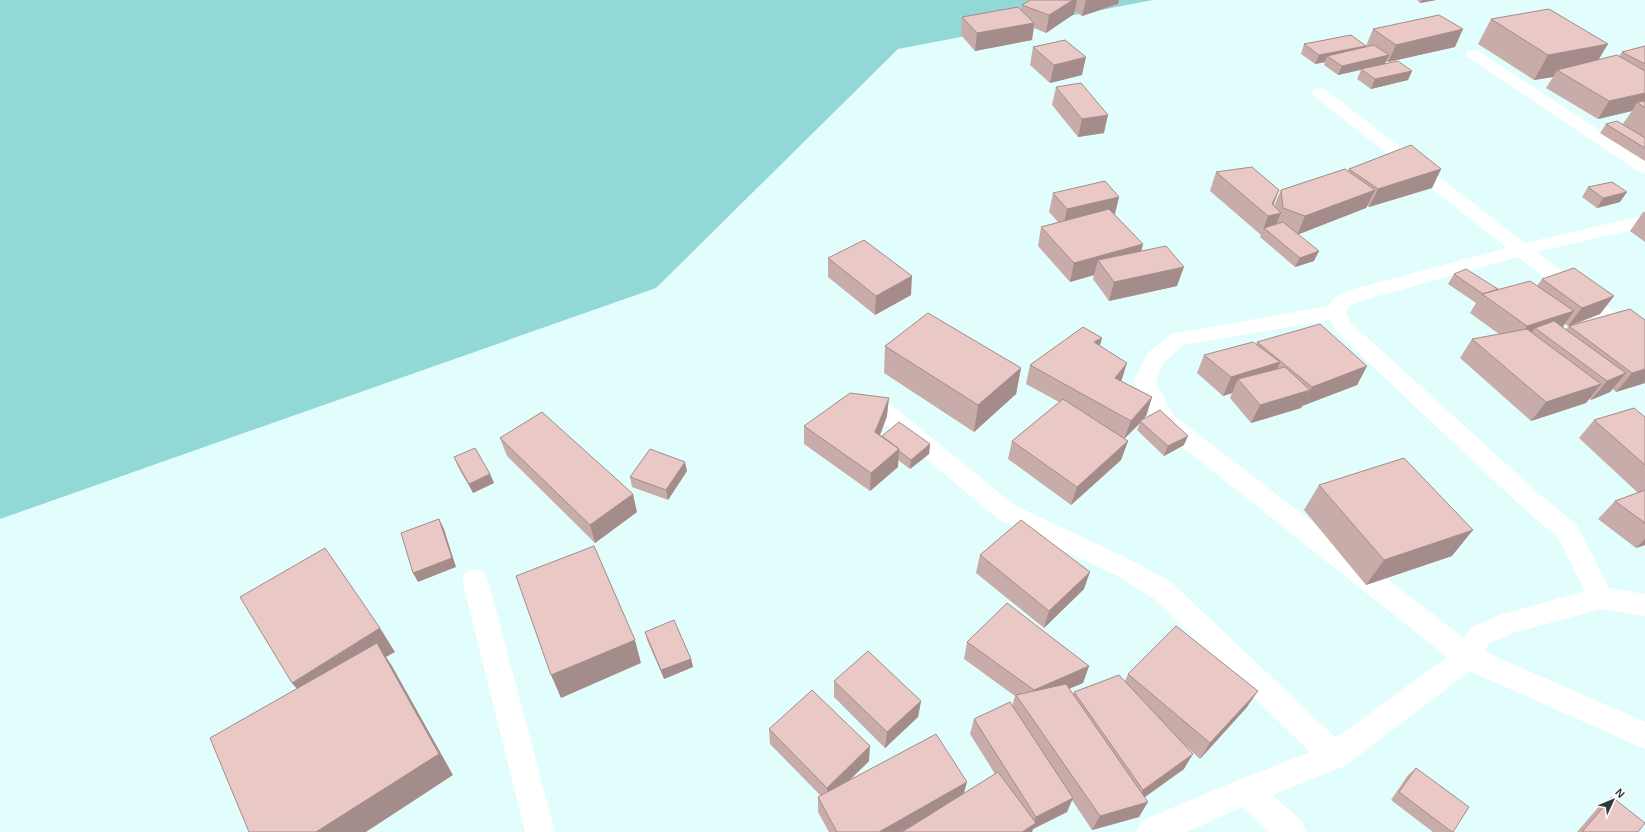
<svg xmlns="http://www.w3.org/2000/svg" width="1645" height="832" font-family="Arial,sans-serif">
<style>
.forest{fill:#92d8d6}
.lines{fill:none;stroke-linecap:round;stroke-linejoin:round}
.minor{fill:#fff;fill-rule:evenodd}
.wall{fill:#c8aca9;fill-rule:evenodd}
.shaded-wall{fill:#a38c8a}
.building{fill:#e9c8c5;stroke:#a38c8a}
</style>
<rect width="100%" height="100%" fill="#e1fefd"/>
<path class="forest" d="M0 0H1153L898 49 656 288 0 519Z"/>
<g class="lines">
<path class="minor" d="M1473 50 1478 51 1645 160V173L1639 172 1468 57 1466 54 1468 51Z
M1320 88 1326 90 1525 243 1645 215V227L1537 252 1645 335V353L1638 351 1518 257 1364 300 1348 307 1346 312 1351 323 1537 492 1577 525 1609 588 1645 594V616L1601 609 1513 633 1488 644 1485 652 1645 722V749L1470 671 1345 766 1272 795 1302 821 1306 832H1269L1242 807 1187 832H1137L1141 821 1236 781 1310 752 1153 598 1119 577 998 519 876 417 873 411 876 405 884 403 892 405 1014 505 1137 563 1171 582 1336 738 1447 657 1157 427 1134 381 1148 353 1171 334 1329 306 1334 298 1350 290 1507 248 1314 96 1312 93 1314 90ZM1330 320 1336 332 1521 506 1559 539 1585 591 1500 615 1470 628 1464 638 1173 415 1156 381 1164 362 1184 345Z
M475 569 484 572 488 580 555 832H525L462 580 466 572Z"/>
</g>
<path class="wall" d="M1030 0H1119L1118 4 1082 16 1075 11 1074 14 1046 33 1034 28 1032 40 975 51 961 35 962 17 1021 10 1022 5Z
M1417 0H1436L1420 3Z
M1491 19 1598 60 1619 56 1622 52 1645 46V161L1600 133 1606 124 1622 125 1632 111 1598 119 1546 88 1553 77 1534 80 1478 44Z
M1373 29 1455 47 1388 62 1386 61 1385 64 1412 71 1408 80 1371 89 1357 79 1361 70 1338 75 1324 65 1325 62 1315 64 1301 54 1304 44 1366 46Z
M1033 47 1082 75 1050 83 1030 65Z
M1056 87 1104 133 1078 137 1052 105Z
M1349 169H1441L1432 188 1369 207 1367 206 1366 208 1298 234 1314 261 1295 267 1260 237 1261 234V235L1210 191 1216 172 1279 190 1273 205 1274 206 1281 190 1348 171Z
M1588 187 1620 202 1597 208 1582 197Z
M1053 193 1119 197 1115 215 1143 244 1141 251 1177 286 1109 301 1093 279 1094 275 1070 282 1038 246 1041 227 1058 222 1049 212Z
M1643 212H1645V242L1630 231Z
M828 258 911 295 875 315 828 277Z
M1454 274 1498 289 1537 286 1542 279 1614 296 1600 314 1573 325 1645 320V383L1616 392 1613 389 1610 392 1591 400 1589 399 1586 403 1531 421 1460 358 1472 339 1499 334 1470 313 1476 303 1448 284ZM1565 324 1568 326H1569L1566 329 1563 327Z
M1102 338 1100 345 1121 381 1152 397 1146 416 1143 419 1184 445 1164 456 1137 430 1140 423 1124 439 1128 441 1121 460 1071 505 1008 459 1012 441 1059 402 1026 384 1030 365Z
M1257 342 1367 366 1357 385 1302 406 1301 408 1251 423 1230 398 1232 393 1223 396 1197 373 1204 355 1256 344Z
M885 346 1021 368 1016 394 974 432 884 373Z
M887 416 880 435 882 436 930 444 929 454 910 469 898 460V467L870 491 804 444V426Z
M1645 417V545L1636 548 1598 519 1615 501 1638 493 1579 438 1594 420Z
M500 438 637 512 595 543 507 456Z
M454 457 490 474 494 483 473 493 458 467Z
M687 471 668 500 632 487 630 477Z
M1319 485 1452 556 1366 585 1304 510Z
M980 555 1084 589 1044 628 976 573Z
M645 632 691 659 693 667 664 679 647 640Z
M967 642 1089 666 1083 683 1069 688 1073 694 1074 692 1125 681 1128 674 1247 707 1200 759 1186 746 1184 769 1144 797 1139 817 1092 830 1072 800 1067 812 1033 829 1032 832H902L908 828 901 832H829L818 812V797L821 796 770 744 769 729 869 761 849 781 964 793 995 774 970 734 974 719 1012 706 1015 696 964 659Z
M834 681 921 701 918 717 885 748 834 697Z
M1416 768 1453 832H1433L1391 800 1408 775Z
M1612 797 1638 832H1577L1601 804Z"/>
<path class="shaded-wall" d="M1073 0H1077L1074 14 1046 33 1049 15Z
M1086 0H1119L1118 4 1082 16Z
M1422 0H1436L1420 3Z
M1034 23 1032 40 975 51 977 33Z
M1463 29 1455 47 1388 62 1396 45Z
M1608 44 1593 69 1557 70 1553 77 1534 80 1548 55Z
M1366 46 1362 55 1327 56 1325 62 1315 64 1319 55Z
M1389 55 1385 64 1338 75 1342 66Z
M1086 57 1082 75 1050 83 1054 65Z
M1412 71 1408 80 1371 89 1375 79Z
M1645 93V108L1637 102 1632 111 1598 119 1609 101Z
M1108 115 1104 133 1078 137 1082 119Z
M1441 169 1432 188 1369 207 1378 189Z
M1279 190 1272 209V204Z
M1375 190 1366 208 1297 235 1305 216Z
M1627 192 1620 202 1597 208 1603 198Z
M1119 197 1114 216 1063 228 1067 209Z
M1281 213 1273 231 1264 228 1261 234V235L1268 216Z
M1143 244 1138 263 1098 260 1094 275 1070 282 1074 263Z
M1319 251 1314 261 1295 267 1300 258Z
M1184 267 1177 286 1109 301 1114 282Z
M912 276 911 295 875 315 876 296Z
M1614 296 1600 314 1568 326 1582 308Z
M1574 311 1560 330 1535 328 1525 341 1514 345 1527 326Z
M1102 338 1096 357 1094 342Z
M1280 362 1272 381 1238 379 1232 393 1223 396 1231 377Z
M1127 363 1121 382 1115 378Z
M1367 366 1357 385 1302 406 1312 387Z
M1021 368 1016 394 974 432 978 405Z
M1645 369V383L1616 392 1632 373Z
M1626 373 1610 392 1591 400 1607 381Z
M1601 384 1586 403 1531 421 1546 402Z
M1310 390 1301 408 1251 423 1260 405Z
M1152 397 1146 416 1141 421H1140V423L1124 439 1131 421Z
M889 398 887 416 874 451 875 432Z
M1188 436 1184 445 1164 456 1168 446Z
M1128 441 1121 460 1071 505 1077 487Z
M930 444 929 454 910 469 911 460Z
M899 449 898 467 870 491 871 473Z
M685 462 687 471 668 500 666 490Z
M490 474 494 483 473 493 469 484Z
M633 494 637 512 595 543 590 525Z
M439 519 444 529 456 567 418 582 413 573Z
M1473 530 1452 556 1366 585 1384 560Z
M1645 539V545L1636 548Z
M1090 572 1084 589 1044 628 1049 611Z
M380 628 395 652 386 657 392 666 453 775 366 832H316L311 706 292 683Z
M635 640 641 663 561 698 551 675Z
M691 659 693 667 664 679 661 670Z
M1089 666 1083 683 1029 706 1034 690Z
M1258 691 1247 707 1200 759 1210 743Z
M921 701 918 717 885 748 887 732Z
M870 746 869 761 827 802V788Z
M1193 754 1184 769 1134 805 1143 790Z
M967 782 963 797 901 832H879Z
M1073 798 1067 812 1033 829 1032 832H1022L1033 825 1036 817Z
M1148 802 1139 817 1092 830 1100 816Z"/>
<path class="building" d="M1030 0H1073L1049 15 1022 5Z
M1018 7 1034 23 977 33 962 17Z
M1549 9 1608 44 1548 55 1491 19Z
M1439 15 1463 29 1396 45 1373 29Z
M1351 35 1366 46 1319 55 1304 44Z
M1065 40 1086 57 1054 65 1033 47Z
M1374 45 1389 55 1342 66 1327 56Z
M1645 46V64L1622 52Z
M1617 55 1645 71V93L1609 101 1557 70Z
M1398 61 1412 71 1375 79 1361 69Z
M1081 83 1108 115 1082 119 1056 87Z
M1645 101V108L1637 102Z
M1617 121 1645 138V148L1606 124Z
M1411 145 1441 169 1378 189 1349 169Z
M1252 167 1279 190 1272 204 1281 213 1268 216 1216 172Z
M1345 169 1375 190 1305 216 1283 208 1281 190Z
M1105 181 1119 197 1067 209 1053 193Z
M1612 182 1627 192 1603 198 1588 187Z
M1109 209 1143 244 1074 263 1041 227Z
M1283 222 1319 251 1300 258 1264 228Z
M864 240 912 276 876 296 828 258Z
M1166 246 1184 267 1114 282 1098 260Z
M1574 268 1614 296 1582 308 1542 279Z
M1466 269 1498 289 1483 294 1454 274Z
M1530 281 1574 311 1527 326 1482 294Z
M1630 309 1645 320V369L1632 373 1569 326Z
M928 313 1021 368 978 405 885 346Z
M1554 321 1626 373 1607 381 1535 328Z
M1320 324 1367 366 1312 387 1257 342Z
M1083 327 1102 338 1094 342 1127 363 1115 378 1152 397 1131 421 1030 365Z
M1527 329 1601 384 1546 402 1472 339Z
M1253 342 1280 362 1231 377 1204 355Z
M1285 367 1310 390 1260 405 1238 379Z
M850 393 889 398 875 432 899 449 871 473 804 426Z
M1063 399 1128 441 1077 487 1012 441Z
M1634 408 1645 417V465L1594 420Z
M1160 410 1188 436 1168 446 1140 421Z
M542 412 633 494 590 525 500 438Z
M899 422 930 444 911 460 899 451V449L882 436Z
M475 448 490 474 469 484 454 457Z
M650 449 685 462 666 490 630 477Z
M1404 458 1473 530 1384 560 1319 485Z
M1645 490V523L1615 501Z
M439 519 452 558 413 573 401 533Z
M1021 520 1090 572 1049 611 980 555Z
M594 546 635 640 551 675 516 576Z
M325 548 380 628 292 683 240 597Z
M1007 603 1089 666 1034 690 967 642Z
M674 620 691 659 661 670 645 632Z
M1176 626 1258 691 1210 743 1128 674Z
M377 643 439 754 316 832H249L210 738Z
M868 651 921 701 887 732 834 681Z
M1119 675 1193 754 1143 790 1074 692Z
M1066 684 1148 802 1100 816 1016 695Z
M812 690 870 746 827 788 769 729Z
M1010 702 1073 798 1036 817 974 719Z
M936 734 967 782 879 832H837L818 797Z
M1416 768 1469 807 1453 832H1452L1399 792Z
M998 772 1036 823 1022 832H902Z
M1612 797 1645 823 1638 832H1582Z"/>
<g transform="translate(1613 800) rotate(46)" stroke="#ffffff" stroke-width="3" paint-order="stroke">
<path d="M0-3L7 15L0 10L-7 15Z" fill="#2d3b3b"/>
<text y="-6" font-size="11" font-weight="bold" text-anchor="middle" fill="#2d3b3b">N</text>
</g>
</svg>
